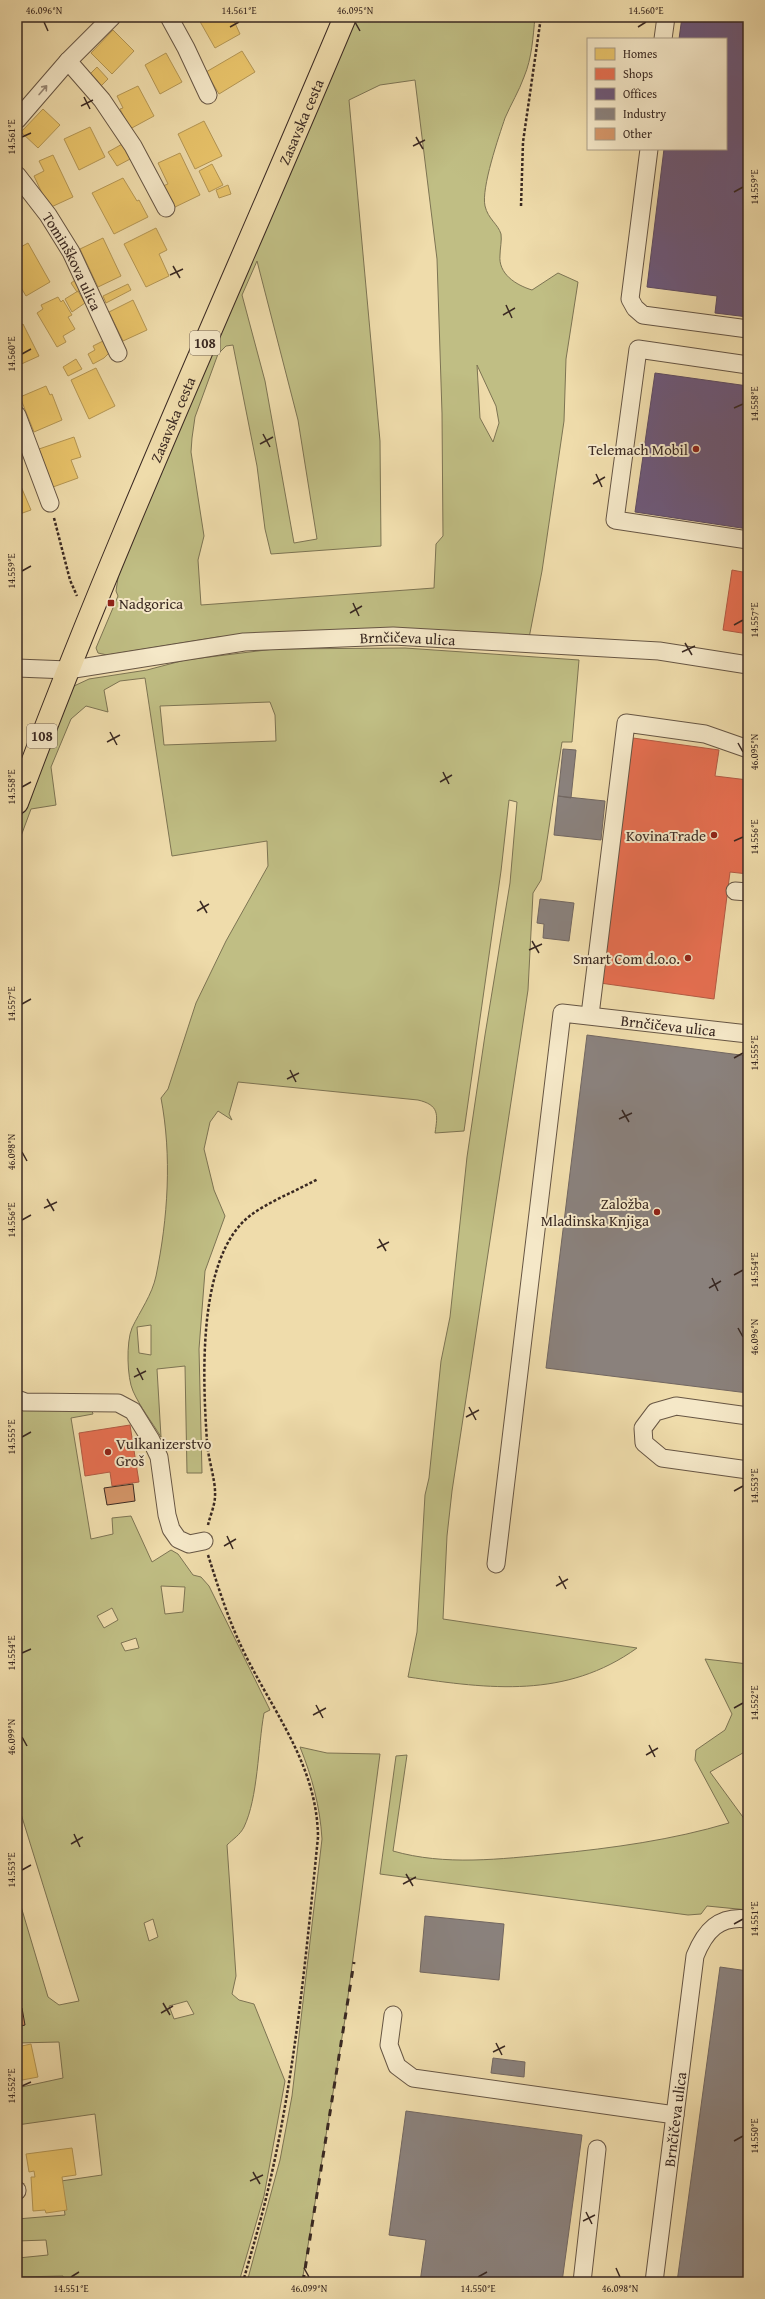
<svg xmlns="http://www.w3.org/2000/svg" width="765" height="2299" font-family="'Gentium Book Plus',serif">
<style>
.green{fill:#c0be84;stroke:#7d7453;fill-rule:evenodd}
.homes{fill:#e9c46a;stroke:#b49654}
.shops{fill:#e76f51;stroke:#b35a43}
.offices{fill:#6d597a;stroke:#5e4b60}
.industry{fill:#8a817c;stroke:#726761}
.building{fill:#d59669;stroke:#3a2922}
.lines{fill:none;stroke-linecap:round;stroke-linejoin:round}
.minor-casing{stroke:#675644;stroke-width:19}
.major-casing{stroke:#3a2922;stroke-width:24}
.path{stroke:#3a2922;stroke-width:2.5;stroke-dasharray:3 2;stroke-linecap:butt}
.minor{stroke:#f5e8c8;stroke-width:17}
.major{stroke:#efdcab;stroke-width:22}
.rail{stroke:#3a2922;stroke-width:3;stroke-dasharray:7 7;stroke-linecap:butt}
.oneway{stroke:#988875}
.ticks{fill:none;stroke:#3a2922;stroke-width:1.5}
.poi-dot{fill:#8f2418;stroke:#f5e8c8;stroke-width:1.5}
.labels{text-anchor:middle;dominant-baseline:central;stroke-width:4;stroke-linejoin:round;paint-order:stroke}
.shield{fill:#f5e8c8;stroke:#726254;stroke-width:1}
.shield-label{font-size:14px;font-weight:bold;fill:#3a2922}
.street-label{font-size:15px;fill:#3a2922;stroke:#f5e8c8}
.poi-label{font-size:15px;fill:#3a2922;stroke:#f5e8c8;text-anchor:end}
.neatline{fill:none;stroke:#3a2922;stroke-width:1.5}
.ticks-label{font-size:10px;text-anchor:middle;fill:#3a2922}
</style>
<rect width="100%" height="100%" fill="#efdcab"/>
<filter id="stains"><feTurbulence type="fractalNoise" baseFrequency=".005" numOctaves="4"/><feColorMatrix values="0 0 0 0 .2 0 0 0 0 .09 0 0 0 0 .02 0 0 0 .5 -.17"/></filter>
<radialGradient id="worn" r=".72"><stop offset=".6" stop-color="#630" stop-opacity="0"/><stop offset="1" stop-color="#630" stop-opacity=".3"/></radialGradient>
<path class="green" d="M353 17H535C533 37 532 58 524 77 519 91 511 104 505 118 499 136 481 188 485 206 488 219 498 224 501 234 502 240 500 249 500 255 498 274 516 285 532 290L558 273 578 282 566 359 564 421 542 571 529 638 246 636 218 637 107 655 98 653 96 648 118 596 116 591 121 558ZM415 80 437 259 442 413 443 536 436 544 434 588 201 605 198 560 204 536 191 452 192 438 195 417 218 354 226 346 233 345 257 466 265 529 271 554 381 546 380 441 349 100 380 85ZM257 261 298 420 317 539 294 543 265 381 242 295ZM477 365 496 406 499 423 493 442 480 418Z
M405 648 579 660 572 742H562L541 880 533 893 528 990 452 1491 447 1536 443 1619 637 1648C566 1699 490 1689 408 1677L417 1632 425 1495 429 1478 441 1361 450 1317 467 1157 485 1035 510 883 517 802 509 800 501 871 464 1131 435 1133C438 1114 439 1105 418 1100L238 1082 229 1114 232 1120 218 1111 210 1122 204 1149 214 1190 225 1216 205 1271 199 1349 202 1473H187L185 1366 157 1369 161 1437C152 1422 140 1407 133 1391 127 1378 126 1342 132 1328 140 1311 152 1295 156 1276 168 1218 172 1156 161 1098L168 1089 196 1003 226 941 268 866 267 841 172 856 145 678 120 681 104 690 108 712 86 706 71 719 51 767 56 805 31 809 17 847V828L64 701 74 686 89 679 147 670 185 660 274 649ZM270 702 275 715 276 741 164 745 160 706ZM151 1325V1355L139 1353 137 1327Z
M17 1405 92 1411 93 1414 71 1418 91 1539 113 1534 112 1518 131 1516 152 1562 171 1550 178 1554 193 1575 201 1577 209 1586 270 1710 264 1713C258 1746 258 1798 244 1827 240 1835 233 1839 227 1845L236 1976 232 1994 239 2000 254 2004 285 2081 264 2196 239 2282H64L63 2276 19 2277 18 2258 48 2255 46 2240 17 2241V2219L65 2215 61 2181 102 2175 95 2114 17 2125V2088L63 2078 59 2042 17 2043V1893L48 1997 59 2005 79 2001 17 1801ZM161 1586 185 1587 183 1612 165 1614ZM112 1608 118 1620 104 1628 97 1616ZM136 1638 139 1648 125 1651 121 1643ZM153 1919 158 1937 149 1941 144 1923ZM187 2001 194 2014 174 2019 169 2006Z
M705 1659 748 1664V1750L710 1772 748 1824V1910L707 1906 701 1914 688 1915 380 1874 396 1756 407 1755 393 1851C445 1866 501 1859 553 1854 613 1848 672 1840 729 1823L695 1760 696 1750 725 1730 732 1714Z
M300 1747 327 1753 380 1754 345 2019 302 2282H247L280 2160 292 2096 322 1839C320 1806 312 1777 300 1747Z"/>
<path class="homes" d="M17 17H27L17 27Z
M200 17H235L236 20 234 21 240 34 215 48 198 18Z
M113 30 134 51 112 74 91 53Z
M242 51 255 72 219 94 206 72Z
M166 53 182 82 160 94 145 65Z
M97 67 108 79 98 89 87 77Z
M138 86 154 116 130 129 120 109 123 108 117 96Z
M43 109 60 125 38 148 21 132Z
M204 121 222 156 195 169 178 134Z
M90 127 105 157 79 170 64 139Z
M124 143 132 158 117 166 108 152Z
M180 153 200 195 173 208 163 186 168 184 158 163Z
M53 155 73 197 49 208 34 176 44 171 39 161Z
M212 164 223 185 209 192 199 171Z
M123 178 137 201 139 200 148 217 114 234 92 193Z
M228 185 231 194 219 198 216 190Z
M156 228 167 250 159 254 169 276 146 287 124 244Z
M103 238 121 276 98 287 80 249Z
M28 243 50 282 26 296 17 281V249Z
M78 278 83 288 77 292 71 283Z
M128 284 131 290 106 303 103 296Z
M78 291 85 303 72 312 65 299Z
M58 297 61 302 63 300 72 315 68 317 75 329 63 336 66 342 57 347 37 313 43 309 41 305Z
M133 300 147 330 123 341 109 312Z
M23 324 39 356 17 366V327Z
M107 339 112 350 104 358 93 364 88 354 95 350 93 346Z
M76 359 82 369 68 376 63 367Z
M96 368 115 406 89 419 71 380Z
M46 386 50 395 52 394 62 420 34 432 20 397Z
M74 437 81 457 71 460 78 478 53 487 39 449Z
M17 477 31 510 17 515Z
M31 2044 38 2077 17 2081V2047Z
M72 2148 76 2175 62 2177 67 2210 46 2213 45 2210 33 2211 31 2177H35L34 2171 29 2172 26 2154Z"/>
<path class="shops" d="M732 570 748 573V634L723 630Z
M633 738 719 750 715 776 748 780V874L730 872 714 999 600 983Z
M130 1425 139 1482 112 1486 110 1472 85 1476 79 1433Z"/>
<path class="offices" d="M682 17H748V317L715 313 717 296 647 287 664 149H726V39H679Z
M655 373 748 386V529L635 512Z"/>
<path class="industry" d="M563 749 576 750 571 798 558 796Z
M558 796 605 801 601 840 554 835Z
M540 899 574 903 569 941 543 938 544 924 537 923Z
M587 1035 748 1056V1393L546 1368Z
M748 1624V1648L745 1647Z
M425 1916 504 1924 499 1980 420 1972Z
M720 1967 748 1971V2282H677Z
M493 2058 525 2062 524 2077 491 2073Z
M406 2111 582 2135 562 2282H420L426 2240 389 2235Z"/>
<path class="building" d="M133 1484 135 1501 107 1505 104 1488Z
M22 2008 25 2025 17 2027V2009Z"/>
<g class="lines">
<g class="minor-casing">
<g id="minor">
<path d="M169 17 186 48 208 95"/>
<path d="M663 39 666 17"/>
<path d="M68 61 102 100 133 146 166 208"/>
<path d="M17 120 68 61 112 17"/>
<path d="M649 149 630 299 635 308 643 315 748 329"/>
<path id="s1" d="M17 175 48 215 71 252 118 353"/>
<path d="M748 365 638 349 615 520 748 540"/>
<path d="M17 415 50 503"/>
<path id="s2" d="M17 668 68 670 244 642 393 636 659 651 748 665"/>
<path d="M735 891 748 892"/>
<path d="M590 1015 626 723 705 734 748 749"/>
<path d="M17 1399 25 1402 118 1403 133 1411 151 1440 159 1457 167 1515 171 1529 178 1539 189 1544 204 1541"/>
<path d="M748 1416 676 1406 655 1412 643 1428 644 1443 662 1458 748 1470"/>
<path id="s3" d="M496 1564 562 1013 748 1034"/>
<path d="M393 2015 389 2045 397 2066 413 2078 675 2115"/>
<path d="M17 2190V2191"/>
<path d="M582 2282 597 2149"/>
<path id="s4" d="M654 2282 695 1956C705 1931 719 1915 748 1919"/>
</g>
</g>
<g class="major-casing">
<g id="major">
<path id="s5" d="M17 803C116 537 235 279 345 17"/>
</g>
</g>
<path class="path" d="M521 206 523 142 541 17
M54 518 70 580 77 596
M208 1525C210 1516 215 1505 215 1496 216 1481 208 1459 207 1442 203 1381 196 1256 251 1215 270 1201 296 1191 318 1179
M208 1555C216 1580 224 1606 234 1630 263 1701 317 1757 318 1837 306 1956 295 2077 267 2194 260 2224 251 2253 243 2282"/>
<use href="#minor" class="minor"/>
<use href="#major" class="major"/>
<path class="rail" d="M303 2282 354 1962"/>
</g>
<defs><path id="oneway-shaft" d="M-6 0H5M1.5-3L5.5 0L1.5 3" fill="none" stroke-width="1.6" stroke-linecap="round" stroke-linejoin="round"/></defs>
<use class="oneway" href="#oneway-shaft" transform="translate(43 90) rotate(-49)"/>
<path class="ticks" d="M44 22 48 31M355 22 360 31M230 27 239 22M638 27 646 22M84 97 90 109M81 106 93 100M22 137 31 133M416 137 423 149M413 146 425 140M734 192 743 187M173 266 180 278M170 275 183 269M506 305 512 318M503 315 515 308M22 354 31 349M734 408 743 404M263 434 270 447M260 444 273 437M596 474 602 487M593 484 605 477M22 571 31 566M353 603 359 616M350 613 362 606M734 625 743 620M685 643 692 655M682 652 695 646M110 732 117 745M107 742 120 735M738 743 743 752M443 772 449 784M440 782 452 775M22 787 31 782M734 841 743 837M200 901 207 913M197 911 209 904M532 941 539 953M529 950 542 944M22 1004 31 999M734 1058 743 1053M290 1070 296 1082M287 1079 299 1073M622 1110 629 1122M619 1119 632 1113M22 1152 27 1161M47 1199 54 1211M44 1208 57 1202M22 1220 31 1215M379 1239 386 1251M377 1248 389 1242M734 1275 743 1270M712 1278 718 1291M709 1288 721 1281M738 1328 743 1337M137 1368 143 1380M134 1377 146 1371M469 1407 476 1420M466 1417 479 1410M22 1437 31 1432M734 1491 743 1486M227 1536 233 1549M224 1546 236 1539M559 1576 566 1589M556 1586 568 1579M22 1653 31 1649M316 1705 323 1718M734 1708 743 1703M313 1715 326 1708M22 1737 27 1746M649 1745 655 1757M646 1755 658 1748M74 1834 80 1847M71 1844 83 1837M22 1870 31 1865M406 1874 413 1886M403 1884 416 1877M734 1924 743 1919M163 2003 170 2015M161 2013 173 2006M496 2043 502 2055M493 2052 505 2046M22 2086 31 2082M734 2141 743 2136M253 2172 260 2184M250 2181 263 2175M586 2212 592 2224M583 2221 595 2215M304 2268 309 2277M616 2268 620 2277M71 2277 79 2272M478 2277 487 2272"/>
<g class="poi-dot">
<circle cx="696" cy="449" r="4"/>
<rect x="107" y="599" width="8" height="8" rx="2"/>
<circle cx="714" cy="835" r="4"/>
<circle cx="688" cy="958" r="4"/>
<circle cx="657" cy="1212" r="4"/>
<circle cx="108" cy="1452" r="4"/>
</g>
<g class="labels">
<g class="shield">
<rect x="190" y="331" width="30" height="24" rx="3"/>
<rect x="27" y="724" width="30" height="24" rx="3"/>
</g>
<g class="shield-label">
<text x="205" y="343">108</text>
<text x="42" y="736">108</text>
</g>
<g class="street-label">
<text stroke="none"><textPath href="#s5" startOffset="738">Zasavska cesta</textPath></text>
<text stroke="none"><textPath href="#s1" startOffset="103">Tominškova ulica</textPath></text>
<text stroke="none"><textPath href="#s5" startOffset="414">Zasavska cesta</textPath></text>
<text stroke="none"><textPath href="#s2" startOffset="393">Brnčičeva ulica</textPath></text>
<text stroke="none"><textPath href="#s3" startOffset="662">Brnčičeva ulica</textPath></text>
<text stroke="none"><textPath href="#s4" startOffset="164">Brnčičeva ulica</textPath></text>
</g>
<g class="poi-label">
<text x="688" y="449">Telemach Mobil</text>
<text x="119" y="603" text-anchor="start">Nadgorica</text>
<text x="706" y="835">KovinaTrade</text>
<text x="680" y="958">Smart Com d.o.o.</text>
<text x="649" y="1203">Založba<tspan x="649" dy="17">Mladinska Knjiga</tspan></text>
<text x="116" y="1443" text-anchor="start">Vulkanizerstvo<tspan x="116" dy="17">Groš</tspan></text>
</g>
</g>
<rect width="765" height="2299" fill="none" stroke="#efdcab" stroke-width="44"/>
<rect x="587" y="38" width="140" height="112" fill="#f5e8c8" stroke="#aa9c86"/>
<rect x="595" y="48" width="20" height="12" fill="#e9c46a" stroke="#aa9c86"/>
<text x="623" y="58" font-size="12" fill="#3a2922">Homes</text>
<rect x="595" y="68" width="20" height="12" fill="#e76f51" stroke="#aa9c86"/>
<text x="623" y="78" font-size="12" fill="#3a2922">Shops</text>
<rect x="595" y="88" width="20" height="12" fill="#6d597a" stroke="#aa9c86"/>
<text x="623" y="98" font-size="12" fill="#3a2922">Offices</text>
<rect x="595" y="108" width="20" height="12" fill="#8a817c" stroke="#aa9c86"/>
<text x="623" y="118" font-size="12" fill="#3a2922">Industry</text>
<rect x="595" y="128" width="20" height="12" fill="#d59669" stroke="#aa9c86"/>
<text x="623" y="138" font-size="12" fill="#3a2922">Other</text>
<rect x="22" y="22" width="721" height="2255" class="neatline"/>
<g class="ticks-label">
<text x="44" y="14">46.096°N</text>
<text x="239" y="14">14.561°E</text>
<text x="355" y="14">46.095°N</text>
<text x="646" y="14">14.560°E</text>
<text transform="translate(11 137) rotate(-90)" y="4">14.561°E</text>
<text transform="translate(754 187) rotate(-90)" y="4">14.559°E</text>
<text transform="translate(11 354) rotate(-90)" y="4">14.560°E</text>
<text transform="translate(754 404) rotate(-90)" y="4">14.558°E</text>
<text transform="translate(11 571) rotate(-90)" y="4">14.559°E</text>
<text transform="translate(754 620) rotate(-90)" y="4">14.557°E</text>
<text transform="translate(754 752) rotate(-90)" y="4">46.095°N</text>
<text transform="translate(11 787) rotate(-90)" y="4">14.558°E</text>
<text transform="translate(754 837) rotate(-90)" y="4">14.556°E</text>
<text transform="translate(11 1004) rotate(-90)" y="4">14.557°E</text>
<text transform="translate(754 1053) rotate(-90)" y="4">14.555°E</text>
<text transform="translate(11 1152) rotate(-90)" y="4">46.098°N</text>
<text transform="translate(11 1220) rotate(-90)" y="4">14.556°E</text>
<text transform="translate(754 1270) rotate(-90)" y="4">14.554°E</text>
<text transform="translate(754 1337) rotate(-90)" y="4">46.096°N</text>
<text transform="translate(11 1437) rotate(-90)" y="4">14.555°E</text>
<text transform="translate(754 1486) rotate(-90)" y="4">14.553°E</text>
<text transform="translate(11 1653) rotate(-90)" y="4">14.554°E</text>
<text transform="translate(754 1703) rotate(-90)" y="4">14.552°E</text>
<text transform="translate(11 1737) rotate(-90)" y="4">46.099°N</text>
<text transform="translate(11 1870) rotate(-90)" y="4">14.553°E</text>
<text transform="translate(754 1919) rotate(-90)" y="4">14.551°E</text>
<text transform="translate(11 2086) rotate(-90)" y="4">14.552°E</text>
<text transform="translate(754 2136) rotate(-90)" y="4">14.550°E</text>
<text x="71" y="2292">14.551°E</text>
<text x="309" y="2292">46.099°N</text>
<text x="478" y="2292">14.550°E</text>
<text x="620" y="2292">46.098°N</text>
</g>
<rect width="100%" height="100%" filter="url(#stains)"/>
<rect width="100%" height="100%" fill="url(#worn)"/>
</svg>
